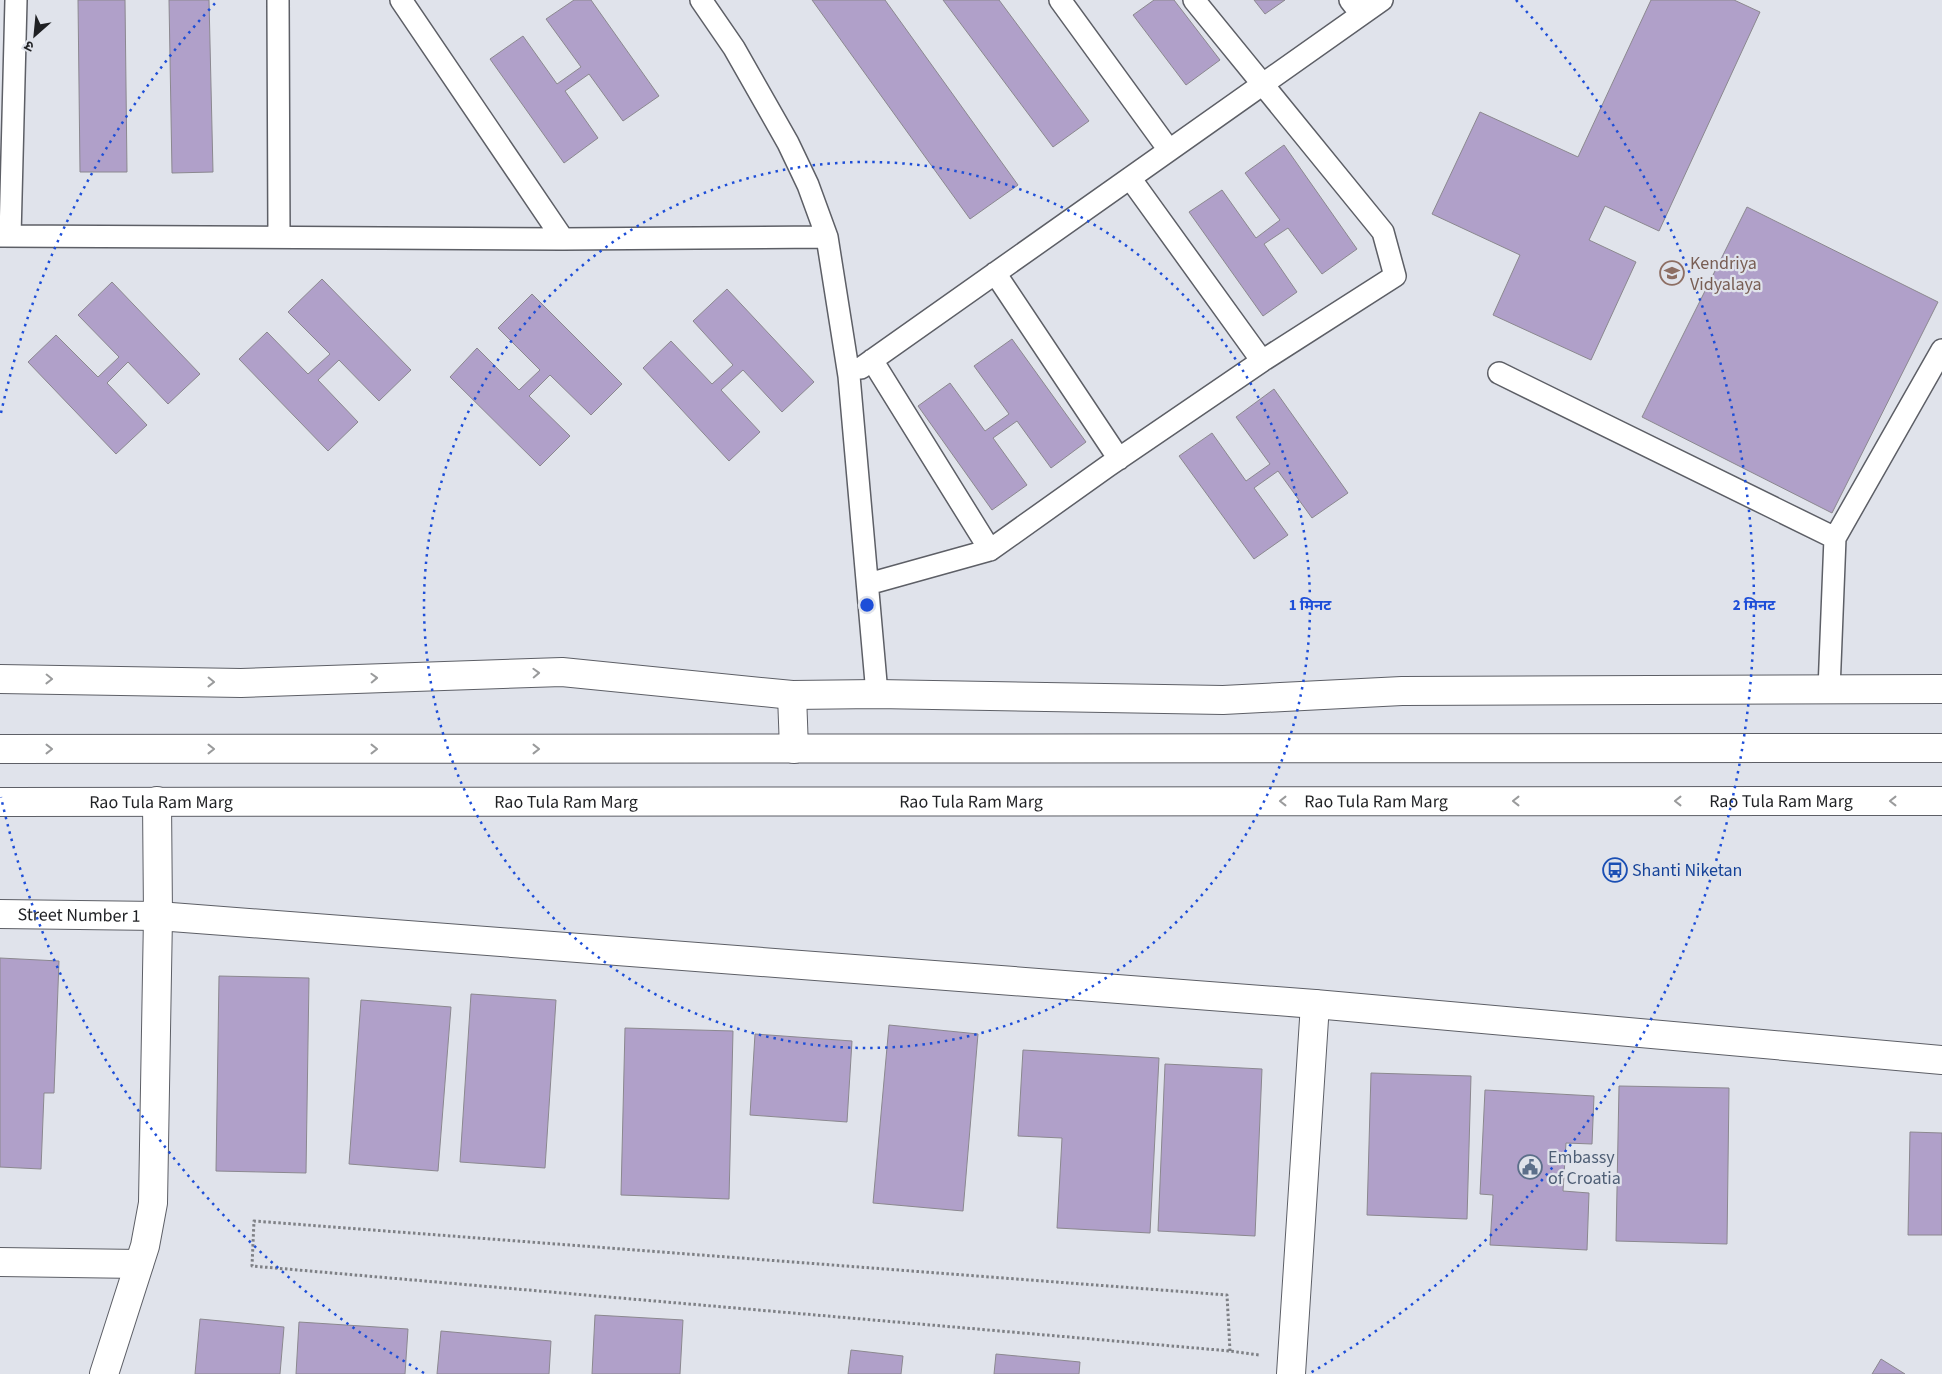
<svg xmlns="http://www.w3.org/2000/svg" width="1942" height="1374" font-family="'Source Sans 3','Noto Sans Devanagari',sans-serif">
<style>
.building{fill:#b0a0c9;stroke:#8b888f}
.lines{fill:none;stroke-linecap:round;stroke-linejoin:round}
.service-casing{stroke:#5d5f66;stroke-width:24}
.minor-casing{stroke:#5d5f66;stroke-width:30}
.secondary-casing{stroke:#5d5f66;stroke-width:30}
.path{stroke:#7e8085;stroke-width:3;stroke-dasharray:2.5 2.5;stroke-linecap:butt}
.service{stroke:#fff;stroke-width:21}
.minor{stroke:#fff;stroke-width:28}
.secondary{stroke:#fff;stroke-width:28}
.oneway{stroke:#9a9b9c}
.ring{fill:none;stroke:#1d4ed8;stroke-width:2.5;stroke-dasharray:2.5 5}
.labels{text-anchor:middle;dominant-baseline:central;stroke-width:4.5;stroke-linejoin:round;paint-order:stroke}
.education-label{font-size:18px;fill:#785e54;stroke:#e0e3eb;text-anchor:start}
.street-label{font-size:18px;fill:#1f2023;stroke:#e0e3eb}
.transit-label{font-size:18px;fill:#164399;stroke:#e0e3eb;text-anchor:start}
.service-label{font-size:18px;fill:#4e5e75;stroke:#e0e3eb;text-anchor:start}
.centre{fill:#1d4ed8;stroke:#e0e3eb;stroke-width:2.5}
.ring-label{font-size:15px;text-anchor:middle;font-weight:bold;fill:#1d4ed8;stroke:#e0e3eb;stroke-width:4.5;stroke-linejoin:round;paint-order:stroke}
</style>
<rect width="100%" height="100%" fill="#e0e3eb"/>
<path class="building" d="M78 0H125L127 172H80Z
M169 0H209L213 172 172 173Z
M574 0H591L659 96 623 121 589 74 565 91 598 138 564 163 490 59 523 36 557 84 581 67 546 19Z
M812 0H885L1018 185 970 219Z
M943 0H999L1089 121 1053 147Z
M1154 0H1174L1220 60 1186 85 1133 15Z
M1254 0H1285L1265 14Z
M1651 0H1734L1760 12 1659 231 1605 206 1589 240 1636 262 1591 360 1493 315 1520 255 1432 214 1480 112 1578 157Z
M1284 145 1357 249 1322 274 1288 228 1264 244 1297 292 1263 316 1189 212 1222 190 1256 238 1280 220 1245 173Z
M1747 207 1938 302 1832 513 1642 417Z
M322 279 411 370 379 401 339 360 318 380 358 422 328 451 239 359 267 332 308 374 330 354 288 312Z
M112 282 200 374 168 404 128 362 107 383 147 425 116 454 28 362 56 335 98 377 119 357 78 315Z
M727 289 814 382 782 412 743 370 721 390 760 432 729 461 643 368 671 341 712 384 733 365 693 321Z
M532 294 622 384 591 415 550 375 529 396 570 436 540 466 450 377 477 348 519 390 540 370 498 328Z
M1012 339 1086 442 1051 468 1017 421 993 438 1027 485 992 510 918 406 950 383 985 431 1009 414 974 366Z
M1274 389 1348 493 1312 518 1278 471 1254 488 1288 535 1254 559 1179 456 1212 433 1246 481 1270 464 1236 417Z
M0 958 59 961 54 1093H44L41 1169 0 1167Z
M219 976 309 978 306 1173 216 1171Z
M471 994 556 1000 545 1168 460 1162Z
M361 1000 451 1007 438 1171 349 1164Z
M889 1025 978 1034 963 1211 873 1203Z
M625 1028 733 1031 729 1199 621 1195Z
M755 1034 852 1041 847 1122 750 1115Z
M1023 1050 1159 1058 1150 1233 1057 1228 1062 1138 1018 1136Z
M1165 1064 1262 1069 1255 1236 1158 1231Z
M1371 1073 1471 1076 1467 1219 1367 1215Z
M1619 1086 1729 1088 1727 1244 1616 1241Z
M1485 1090 1594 1096 1592 1144 1566 1143 1563 1191 1589 1193 1587 1250 1490 1245 1493 1195 1480 1194Z
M1910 1132 1942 1133V1235H1908Z
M595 1315 683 1320 680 1374H592Z
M200 1319 284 1327 280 1374H195Z
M299 1322 408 1329 405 1374H296Z
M441 1331 551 1341 549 1374H437Z
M851 1350 903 1356 901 1374H848Z
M996 1354 1080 1362 1079 1374H994Z
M1881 1359 1905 1374H1872Z"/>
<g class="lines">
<g class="service-casing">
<path id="service" d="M278 0 279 237
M401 0 563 239
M701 0 734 48 788 143 808 185 827 237 849 376 877 694
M1060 0 1169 150
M1194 0 1383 232 1395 276 1262 361
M1350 0 1361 14
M0 236 563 239 827 237
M10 236 16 0
M995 273 1119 459
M872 360 990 550 1108 466 1262 361 1130 178
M861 368 1382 0
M1499 373 1835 538 1829 690
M1835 538 1942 350
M868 584 990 550"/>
</g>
<g class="minor-casing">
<g id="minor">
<path d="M0 679 241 683 562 672 792 695 877 694 1223 700 1402 691 1942 689"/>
<path d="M792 695 794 749"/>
<path id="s1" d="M0 914 158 916 1315 1004 1942 1060"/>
<path d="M0 1262 139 1264"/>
<path d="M104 1374 145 1246 153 1203 158 916 157 801"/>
<path d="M1291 1374 1315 1004"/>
</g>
</g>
<g class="secondary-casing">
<g id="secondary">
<path d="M0 749 1942 748"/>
<path id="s2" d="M0 802 1942 801"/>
</g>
</g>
<path class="path" d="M1230 1351 1227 1295 254 1221 252 1266 1230 1351 1259 1355"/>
<use href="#service" class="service"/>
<use href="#minor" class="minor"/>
<use href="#secondary" class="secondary"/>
</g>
<defs><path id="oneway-chevron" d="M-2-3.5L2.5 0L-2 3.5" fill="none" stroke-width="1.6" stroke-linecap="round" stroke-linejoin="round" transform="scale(1.25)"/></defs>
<g class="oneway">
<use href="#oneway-chevron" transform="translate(536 673) rotate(-2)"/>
<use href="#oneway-chevron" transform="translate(374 678) rotate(-2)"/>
<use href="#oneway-chevron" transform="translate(49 679) rotate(1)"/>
<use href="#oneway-chevron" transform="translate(211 682) rotate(1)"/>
<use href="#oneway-chevron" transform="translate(49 749)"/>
<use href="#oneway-chevron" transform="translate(211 749)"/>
<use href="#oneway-chevron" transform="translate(374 749)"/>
<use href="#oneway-chevron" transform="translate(536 749)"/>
<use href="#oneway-chevron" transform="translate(1283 801) rotate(180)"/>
<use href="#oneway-chevron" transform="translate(1516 801) rotate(180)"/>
<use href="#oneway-chevron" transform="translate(1678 801) rotate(180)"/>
<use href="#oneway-chevron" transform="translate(1893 801) rotate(180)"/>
</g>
<g class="ring">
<circle cx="867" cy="605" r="443"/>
<path d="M424 1373A887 887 0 0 1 1 797M1 413A887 887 0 0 1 218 0M1516 0A887 887 0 0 1 1310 1373"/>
</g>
<defs>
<g id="school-ring" transform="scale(1.25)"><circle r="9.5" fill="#e0e3eb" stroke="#8d6e63" stroke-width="1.5"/><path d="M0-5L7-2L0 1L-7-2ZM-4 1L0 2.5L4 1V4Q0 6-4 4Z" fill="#8d6e63"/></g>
<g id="bus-ring" transform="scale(1.25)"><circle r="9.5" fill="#e0e3eb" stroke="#1a4fb4" stroke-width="1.5"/><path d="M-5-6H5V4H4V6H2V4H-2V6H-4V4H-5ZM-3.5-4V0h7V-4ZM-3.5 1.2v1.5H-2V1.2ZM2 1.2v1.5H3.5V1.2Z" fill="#1a4fb4"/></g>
<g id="civic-ring" transform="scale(1.25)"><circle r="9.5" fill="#e0e3eb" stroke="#5c6f8a" stroke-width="1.5"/><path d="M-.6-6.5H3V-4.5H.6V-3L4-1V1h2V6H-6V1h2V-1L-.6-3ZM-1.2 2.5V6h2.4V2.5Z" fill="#5c6f8a"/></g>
</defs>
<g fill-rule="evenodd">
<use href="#school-ring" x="1672" y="273"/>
<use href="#bus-ring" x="1615" y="870"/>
<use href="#civic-ring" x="1530" y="1167"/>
</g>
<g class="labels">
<g class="education-label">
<text x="1690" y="263">Kendriya<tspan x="1690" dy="21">Vidyalaya</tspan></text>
</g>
<g class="street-label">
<text stroke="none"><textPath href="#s2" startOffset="161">Rao Tula Ram Marg</textPath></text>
<text stroke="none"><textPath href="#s2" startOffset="566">Rao Tula Ram Marg</textPath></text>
<text stroke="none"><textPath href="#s2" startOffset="971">Rao Tula Ram Marg</textPath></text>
<text stroke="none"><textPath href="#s2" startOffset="1376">Rao Tula Ram Marg</textPath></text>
<text stroke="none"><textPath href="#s2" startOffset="1781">Rao Tula Ram Marg</textPath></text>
<text stroke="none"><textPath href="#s1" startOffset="79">Street Number 1</textPath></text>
</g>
<g class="transit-label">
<text x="1632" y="870">Shanti Niketan</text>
</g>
<g class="service-label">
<text x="1548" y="1157">Embassy<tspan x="1548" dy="21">of Croatia</tspan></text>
</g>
</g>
<circle cx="867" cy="605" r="8" class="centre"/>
<g class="ring-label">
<text x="1310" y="610">1 मिनट</text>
<text x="1754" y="610">2 मिनट</text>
</g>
<g transform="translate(35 35) rotate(207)" stroke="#e0e3eb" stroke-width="4" paint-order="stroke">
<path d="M0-4L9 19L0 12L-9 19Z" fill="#1f2023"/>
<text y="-8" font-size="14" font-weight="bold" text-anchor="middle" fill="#1f2023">उ</text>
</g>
</svg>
